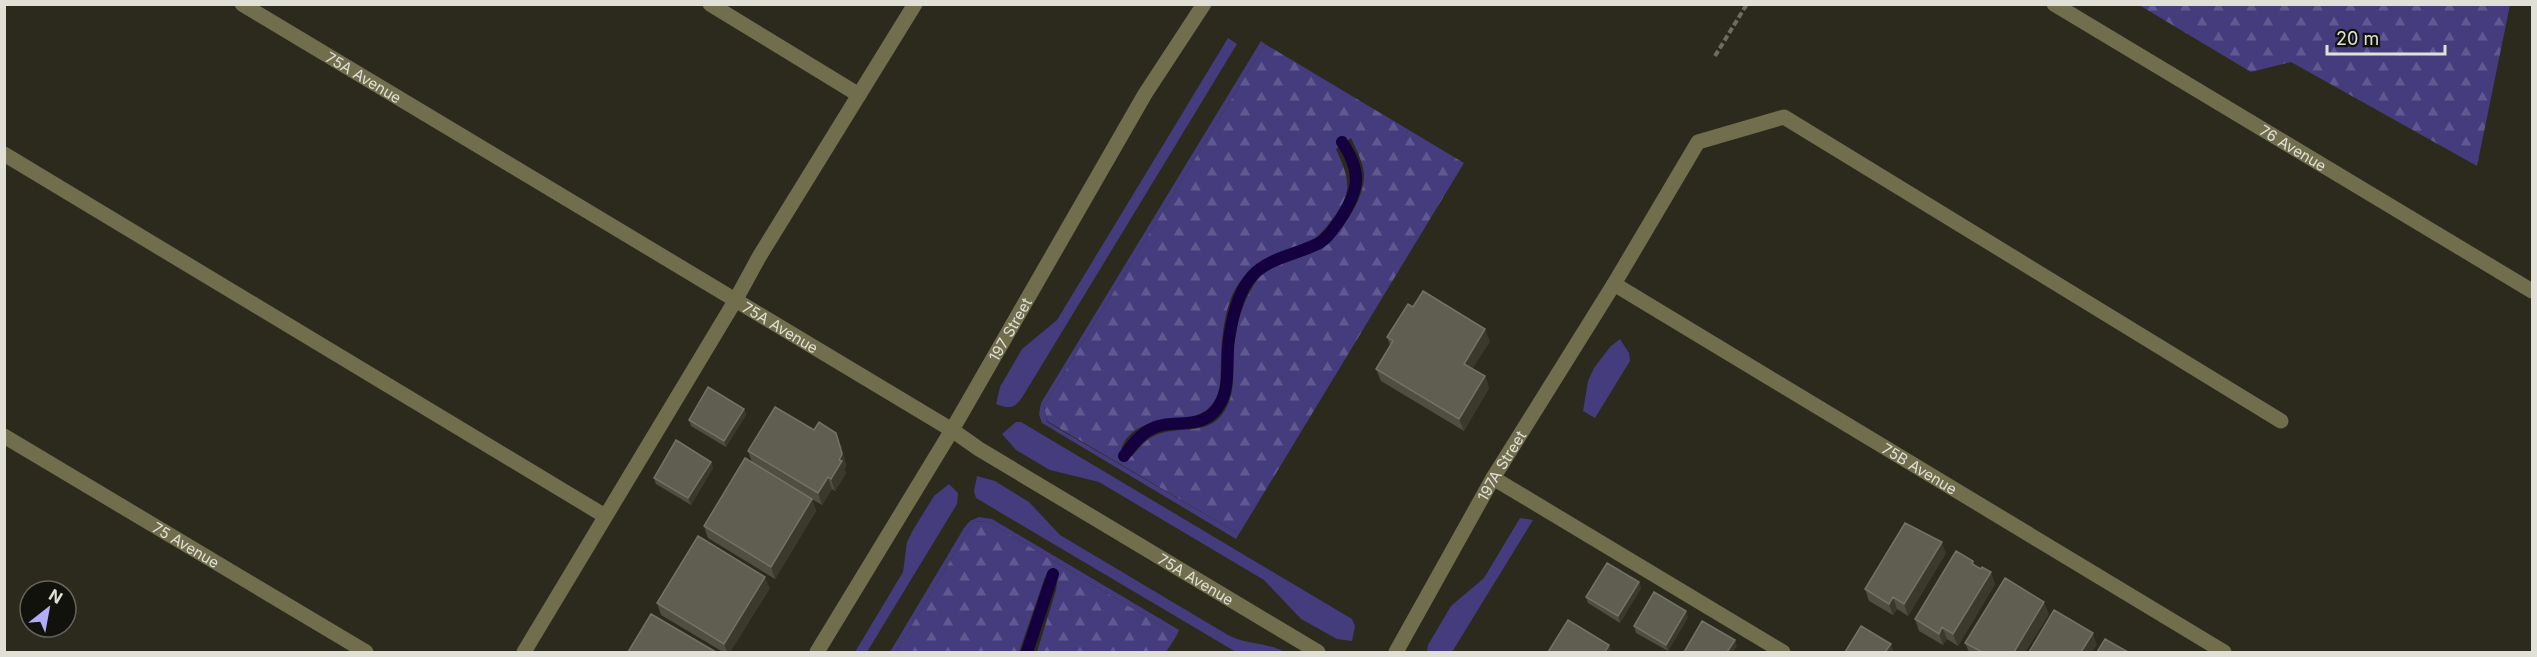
<svg xmlns="http://www.w3.org/2000/svg" width="2537" height="657" font-family="Inter,sans-serif">
<style>
.green{fill:#453c7e}
.forest{fill:url(#forest-firs);fill-rule:evenodd}
.lines{fill:none;stroke-linecap:round;stroke-linejoin:round}
.stream{stroke:#14003e;stroke-width:12}
.path{stroke:#6d6c60;stroke-width:4;stroke-dasharray:6 3;stroke-linecap:butt}
.minor{stroke:#706e4c;stroke-width:15}
.wall{fill:#4f4e40}
.shaded-wall{fill:#3a392b}
.building{fill:#5f5e51;stroke:#737266;stroke-width:1.5}
.labels{text-anchor:middle;dominant-baseline:central;stroke-width:5;stroke-linejoin:round;paint-order:stroke}
.street-label{font-size:15px;fill:#e1e0d7;stroke:#12120c}
</style>
<defs>
<pattern id="forest-firs" width="22" height="20" patternUnits="userSpaceOnUse" patternTransform="scale(1.5)"><rect width="22" height="20" fill="#453c7e"/><path d="M5 1l3.5 6h-7zM16 11l3.5 6h-7z" fill="#605890"/></pattern>
</defs>
<rect width="100%" height="100%" fill="#2b2a1c"/>
<path class="green" d="M1228 38 1237 44 1023 396C1014 409 1010 409 996 404L1000 387 1022 349 1057 320Z
M1261 41 1265 44 1044 406 1047 422 1239 534 1236 539 1042 423 1039 414 1041 403Z
M1620 339 1629 353 1630 361 1595 418 1583 411 1588 381 1594 368 1610 347Z
M1016 422H1021L1352 619 1355 626 1352 641 1337 639 1301 619 1264 580 1099 482 1050 470 1016 450 1002 434Z
M977 476 995 481 1029 502 1060 535 1228 635C1246 645 1267 642 1284 652H1236L976 498 974 491Z
M949 484 958 493 957 504 867 652H855L903 572 907 542 913 530 934 496Z
M979 517 992 519 1179 630 1177 635 987 521 973 522 896 652H890L964 528 970 521Z
M1520 518 1533 520 1452 652H1427L1428 645 1451 606 1484 578Z"/>
<path class="forest" d="M2139 5H2510L2477 166 2291 62 2251 72Z
M1265 44 1464 163 1239 534 1047 421 1044 406ZM1351 138C1355 147 1361 158 1363 168 1370 194 1338 240 1316 251 1298 260 1271 262 1258 279 1246 295 1238 317 1235 338 1230 364 1240 394 1220 417 1204 435 1176 426 1156 435 1146 439 1139 448 1132 456L1121 449C1138 407 1189 430 1211 406 1223 393 1220 374 1221 358 1222 334 1225 303 1239 283 1258 258 1289 257 1313 240 1322 233 1328 225 1335 216 1354 190 1348 176 1336 149Z
M987 521 1177 635 1166 652H1037L1056 590 1057 582 1045 577 1019 652H896L973 522Z"/>
<g class="lines">
<path class="stream" d="M1124 456C1131 447 1138 436 1149 430 1169 418 1196 430 1213 413 1233 393 1225 364 1229 339 1232 319 1238 291 1252 276 1269 257 1300 254 1321 242 1329 237 1334 228 1339 221 1359 191 1363 173 1342 142
M1027 652 1053 574"/>
<path class="path" d="M1715 56 1747 4"/>
<g class="minor">
<path id="s1" d="M242 4 952 430 979 449 1318 652"/>
<path d="M710 4 859 95"/>
<path id="s2" d="M2054 4 2532 291"/>
<path d="M4 154 605 516"/>
<path id="s3" d="M1614 284 2224 652"/>
<path id="s4" d="M4 436 366 652"/>
<path d="M1493 478 1783 652"/>
<path d="M524 652 735 301 759 257 915 4"/>
<path id="s5" d="M817 652 952 430 1145 94 1204 4"/>
<path id="s6" d="M1396 652 1493 478 1614 284 1698 142 1784 117 2281 421"/>
</g>
</g>
<path class="wall" d="M1413 307 1490 341 1472 369 1485 376 1489 388 1464 431 1381 381 1376 369 1390 345 1387 337Z
M744 409 746 415 726 447 691 426 689 420Z
M814 430 836 433 841 445 846 466 844 469 846 473 835 491 832 489 822 505 801 493 812 499 816 511 775 579 708 538 704 526 752 462 748 451Z
M711 462 713 468 691 505 656 484 654 478Z
M1946 553 1908 616 1897 609 1893 615 1869 601 1865 589Z
M1973 561 1975 565 1995 584 1958 646 1947 639 1943 645 1919 631 1915 619Z
M1639 582 1641 588 1620 623 1588 603 1586 597Z
M770 588 730 652H723L661 615 657 603Z
M2049 614 2025 652H1969L1965 643Z
M1688 617 1668 651 1636 633 1634 626Z"/>
<path class="shaded-wall" d="M1485 329 1490 341 1468 376 1464 364Z
M1485 376 1489 388 1464 431 1459 419Z
M744 409 746 415 726 447 724 441Z
M836 433 841 445 846 466 844 469 846 473 835 491 831 479 839 460Z
M711 462 713 468 691 505 688 498Z
M828 477 832 489 822 505 818 493Z
M812 499 816 511 775 579 771 567Z
M1942 542 1946 553 1908 616 1904 604Z
M1991 572 1995 584 1958 646 1953 634Z
M765 577 770 588 730 652H727L724 644Z
M1639 582 1641 588 1620 623 1618 616Z
M1893 597 1897 609 1893 615 1889 604Z
M2044 602 2049 614 2025 652H2014Z
M1686 611 1688 617 1668 651 1666 645Z
M1942 627 1947 639 1943 645 1939 634Z
M2093 633 2097 645 2092 652H2081Z
M1735 640 1737 646 1733 652H1727Z
M1891 644 1893 650 1892 652H1885Z
M1609 645 1612 652H1605Z"/>
<path class="building" d="M1423 291 1485 329 1464 364 1485 376 1459 419 1376 369 1393 341 1387 337 1408 304 1413 307Z
M708 387 744 409 724 441 689 420Z
M775 407 814 430 819 422 836 433 842 454 839 460 842 461 831 479 828 477 818 493 748 451Z
M676 440 711 462 688 498 654 478Z
M745 458 812 499 771 567 704 526Z
M1905 523 1942 542 1904 604 1893 597 1889 604 1865 589Z
M698 536 765 577 724 644 657 603Z
M1956 551 1973 561 1972 564 1981 569 1982 567 1991 572 1953 634 1942 627 1939 634 1915 619Z
M1607 563 1639 582 1618 616 1586 597Z
M2005 578 2044 602 2014 652H1982L1965 643Z
M1654 592 1686 611 1666 645 1634 626Z
M2054 610 2093 633 2081 652H2029Z
M651 614 716 652H628Z
M1568 620 1609 645 1605 652H1548Z
M1702 621 1735 640 1727 652H1684Z
M1861 626 1891 644 1885 652H1845Z
M2105 639 2128 652H2097Z"/>
<g class="labels">
<g class="street-label">
<text stroke="none"><textPath href="#s1" startOffset="142">75A Avenue</textPath></text>
<text stroke="none"><textPath href="#s2" startOffset="279">76 Avenue</textPath></text>
<text stroke="none"><textPath href="#s1" startOffset="628">75A Avenue</textPath></text>
<text stroke="none"><textPath href="#s5" startOffset="376">197 Street</textPath></text>
<text stroke="none"><textPath href="#s6" startOffset="214">197A Street</textPath></text>
<text stroke="none"><textPath href="#s3" startOffset="357">75B Avenue</textPath></text>
<text stroke="none"><textPath href="#s4" startOffset="212">75 Avenue</textPath></text>
<text stroke="none"><textPath href="#s1" startOffset="1114">75A Avenue</textPath></text>
</g>
</g>
<rect width="2537" height="657" fill="none" stroke="#e1e0d7" stroke-width="12"/>
<g transform="translate(48 609) rotate(31)"><circle r="28" fill="#12120c" stroke="#65645d" stroke-width="1.5"/>
<path d="M0-4.5L10 22L0 15L-10 22Z" fill="#b2adf9"/>
<text y="-9" font-size="16" font-weight="bold" text-anchor="middle" fill="#e1e0d7">N</text>
</g>
<path d="M2327 45v9h118v-9" fill="none" stroke="#e1e0d7" stroke-width="3"/>
<text x="2336" y="45" font-size="18" fill="#e1e0d7" stroke="#12120c" stroke-width="4.5" paint-order="stroke">20 m</text>
</svg>
